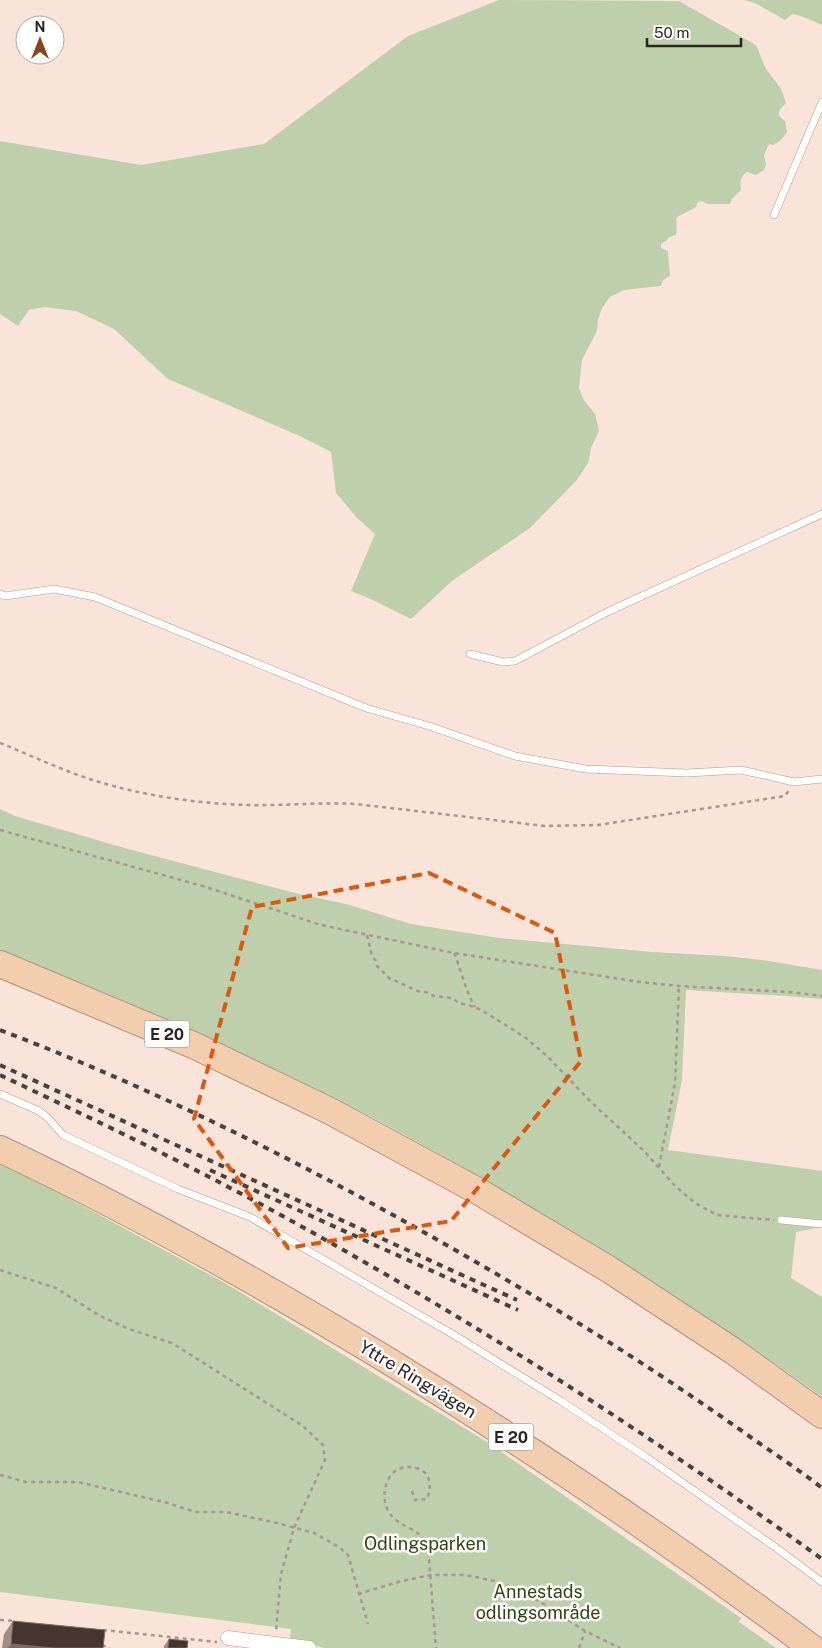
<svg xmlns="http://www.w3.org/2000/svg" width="822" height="1648" font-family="'Public Sans',sans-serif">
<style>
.green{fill:#becfab}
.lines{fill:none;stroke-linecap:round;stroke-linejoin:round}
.service-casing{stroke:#b19d94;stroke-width:8}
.minor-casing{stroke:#b19d94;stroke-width:15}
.motorway-casing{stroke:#ad937d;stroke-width:28}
.path{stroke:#a89790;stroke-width:2.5;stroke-dasharray:4 4;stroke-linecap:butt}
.service{stroke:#fff;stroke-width:7}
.minor{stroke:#fff;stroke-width:14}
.motorway{stroke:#f2ceae;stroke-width:26}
.rail{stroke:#4b403c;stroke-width:4;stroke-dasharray:6 6;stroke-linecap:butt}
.wall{fill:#a08d84}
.shaded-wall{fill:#7d6a62}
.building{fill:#47362f;stroke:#7d6a62}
.marked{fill:none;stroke:#df560d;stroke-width:4;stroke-dasharray:10 6;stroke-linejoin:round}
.labels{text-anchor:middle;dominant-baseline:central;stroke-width:5;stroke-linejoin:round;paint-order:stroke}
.shield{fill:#fff;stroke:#6d6664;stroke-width:1}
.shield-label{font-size:16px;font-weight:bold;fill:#2e2522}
.street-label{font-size:18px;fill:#2e2522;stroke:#fff}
.park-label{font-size:18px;fill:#31460c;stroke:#fff}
</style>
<rect width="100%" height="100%" fill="#fae4da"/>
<path class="green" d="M499 0 679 1 756 45 766 69 781 89 786 103C779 110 775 114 785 121L787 132 781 140 773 145 769 144 764 155 766 165 764 170 756 175 747 172C740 177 740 182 741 190L732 199 730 204H708L702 201 698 202 696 207 677 217C675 223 678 228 676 235L669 237 666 241 661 244V248L668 251C668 259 670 268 670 276L663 280 661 286 624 290 610 297 602 308 598 320 597 331 582 360 579 388 583 399 595 414 599 431 591 448 588 463 576 481 530 528 452 581 411 619 373 600 351 591 375 534 357 518 336 493 331 452 302 437 168 379 114 329 76 311 44 307 29 310 18 326 0 314V141L141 165 264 144 408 36Z
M744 0H822V25L801 16 792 14 785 20 755 3Z
M0 809 15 816 128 849 295 893 350 905 411 924 499 938 652 952 725 956 762 960 822 970V999L786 996 686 990 682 1080 668 1150 822 1171V1227L796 1232 791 1278 822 1297V1397C727 1328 627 1264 526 1204 460 1165 393 1127 324 1093 218 1040 110 993 0 951Z
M0 1163 35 1180 225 1283 484 1440 741 1618 739 1622 776 1648H324L290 1638 291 1629 0 1592Z"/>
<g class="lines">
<g class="service-casing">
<path id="service" d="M774 215 822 102
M0 594 5 596 54 589 95 597 366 708 429 726 515 756 586 769 687 773 741 770 794 782 822 779
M470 654 503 662 515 661 607 612 822 514
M0 1094 39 1111 48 1118 63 1135 178 1189 250 1217 454 1335 561 1401 646 1457 775 1547 822 1582
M781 1220 822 1224"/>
</g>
<g class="minor-casing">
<path id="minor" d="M228 1638 309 1648"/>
</g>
<g class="motorway-casing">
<path id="motorway" d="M0 964 193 1045 330 1111 476 1190 610 1270 733 1351 822 1415
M0 1149C133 1212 262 1284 387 1360 533 1449 675 1545 812 1648"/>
</g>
<path class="path" d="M0 743C23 752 46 763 70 772 125 793 187 803 246 805 283 806 319 802 356 804L545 826 598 825 785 796 789 790
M0 830 206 887 321 925 454 953 640 982 679 986 790 992 822 996
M367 935 372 956 376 961 377 966 389 978 420 992H426L434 996 452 998 459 1003 475 1007 488 1014 526 1038 547 1056 592 1103 644 1151 674 1185 695 1203 717 1215 774 1220
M454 953C462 972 465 990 475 1007
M659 1167 675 1083 679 986
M0 1270 56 1288 100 1316 129 1329 172 1343 303 1426 323 1445 325 1460 294 1528 281 1574 276 1631
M0 1475 26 1482H78L168 1503 195 1512H226L277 1523 314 1533 339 1547 348 1555 368 1624
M412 1491 415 1500 427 1499C432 1487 431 1472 416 1468 408 1466 400 1467 394 1472 381 1484 381 1509 396 1520 410 1531 418 1528 428 1546L436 1648
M358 1594 398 1582 431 1575H465L495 1581 525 1592 585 1631 620 1648
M0 1620 16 1621
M103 1630 217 1642
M102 1645 110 1648
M579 1648 585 1631"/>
<use href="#service" class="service"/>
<use href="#minor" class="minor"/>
<use href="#motorway" class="motorway"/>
<path class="rail" d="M0 1030C176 1097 344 1184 505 1279 589 1328 670 1380 749 1436 773 1453 798 1469 822 1488
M0 1065 517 1300
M0 1075C97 1121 194 1167 288 1219 475 1322 649 1434 822 1559
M210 1170 518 1310"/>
</g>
<path class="wall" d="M13 1621 103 1648H2L4 1634Z
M169 1639 187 1648H164V1646Z"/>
<path class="shaded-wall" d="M11 1644 53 1648H8Z"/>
<path class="building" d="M13 1621 105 1630 103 1648H53L11 1644Z
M169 1639 188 1641 187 1648H168Z"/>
<path class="marked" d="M429 873 555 933 581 1061 451 1221 288 1248 194 1119 252 907Z"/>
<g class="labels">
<g class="shield">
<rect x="144.5" y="1020.5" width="45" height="27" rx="4"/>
<rect x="488.5" y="1423.5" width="45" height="27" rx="4"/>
</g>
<g class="shield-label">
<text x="167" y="1034">E 20</text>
<text x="511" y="1437">E 20</text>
</g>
<g class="street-label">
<text transform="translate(418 1379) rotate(31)">Yttre Ringvägen</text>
</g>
<g class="park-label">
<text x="425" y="1543">Odlingsparken</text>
<text x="538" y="1591">Annestads<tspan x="538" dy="21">odlingsområde</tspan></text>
</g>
</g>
<g transform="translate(40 40)"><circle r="24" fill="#ffffff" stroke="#aba8a7"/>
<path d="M0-4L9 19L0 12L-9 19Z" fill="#884516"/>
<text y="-8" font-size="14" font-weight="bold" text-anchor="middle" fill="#2e2522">N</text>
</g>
<path d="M647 38v8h94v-8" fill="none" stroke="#2e2522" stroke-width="2.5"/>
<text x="654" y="38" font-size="15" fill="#2e2522" stroke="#ffffff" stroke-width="4" paint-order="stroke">50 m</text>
</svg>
